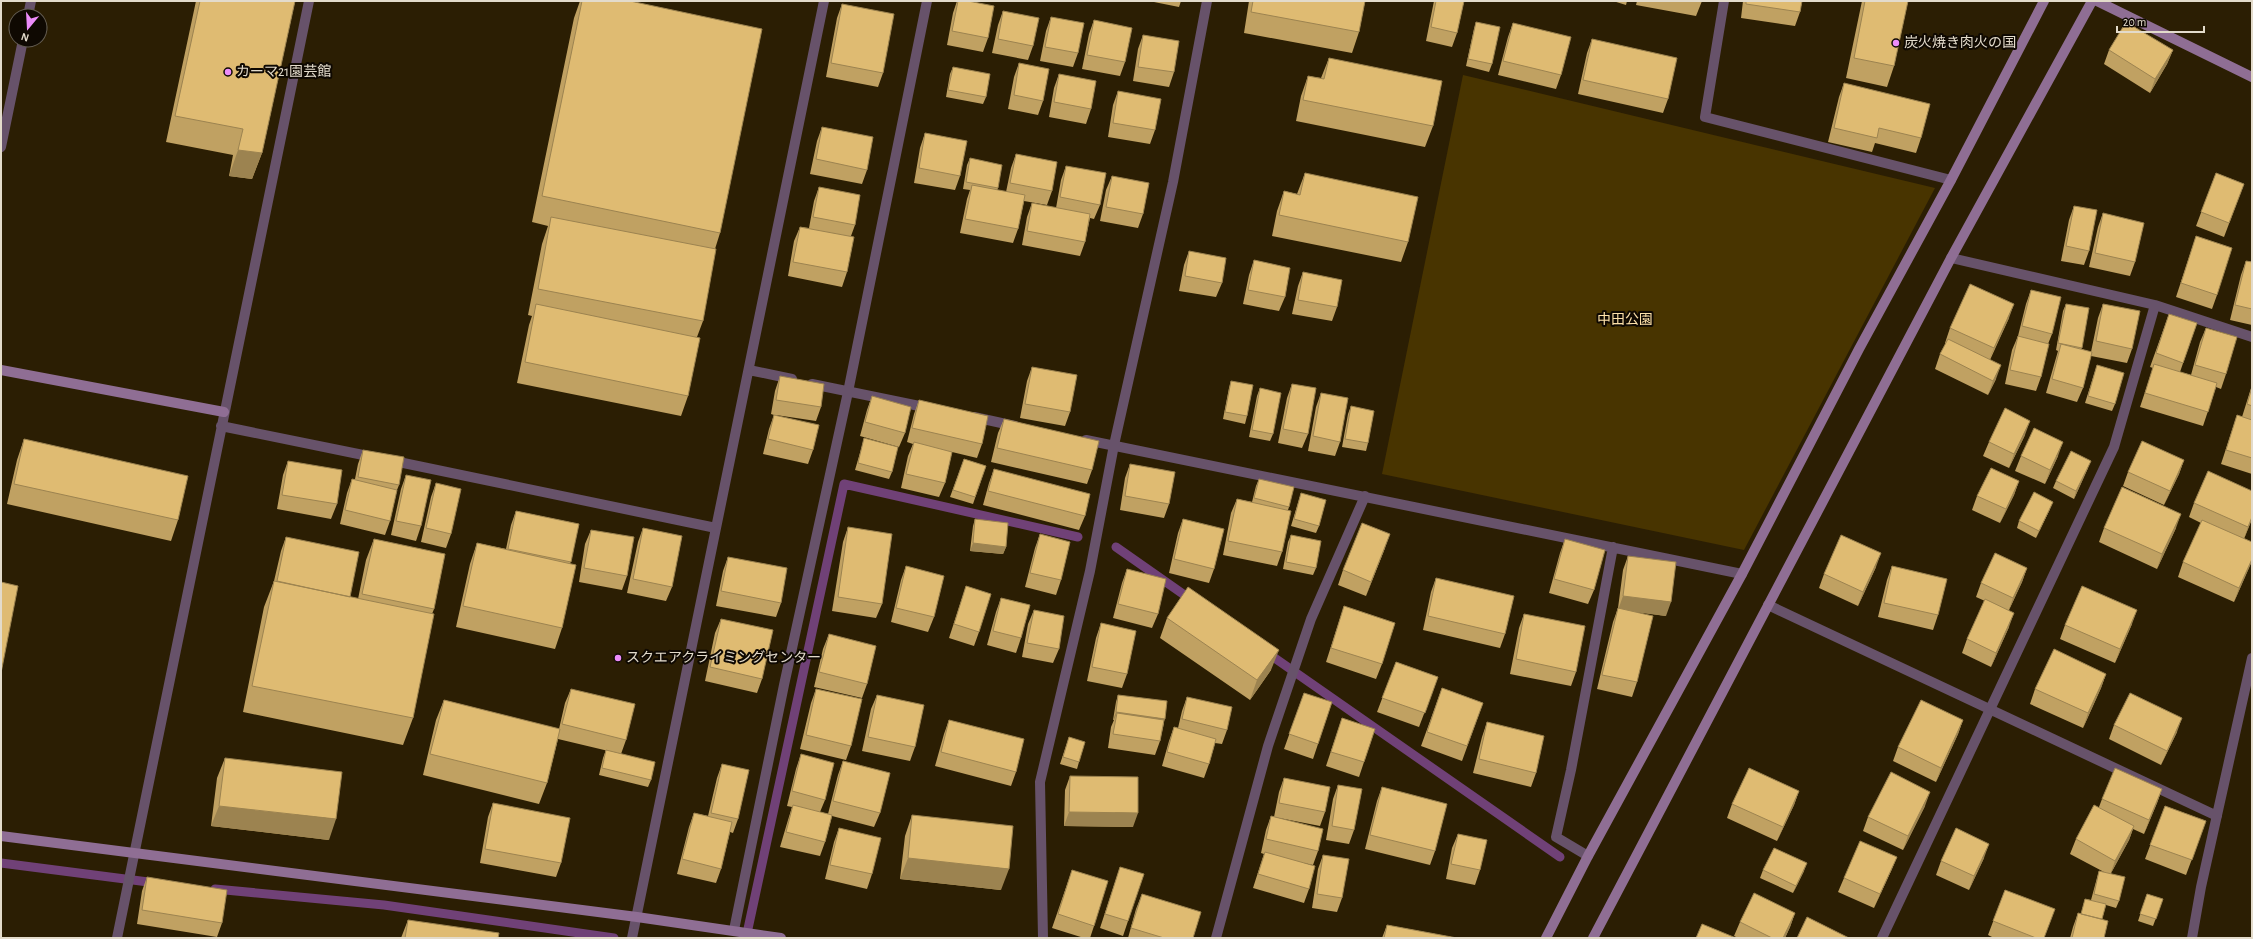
<svg xmlns="http://www.w3.org/2000/svg" width="2253" height="939" font-family="'Alegreya Sans','Noto Sans JP',sans-serif">
<style>
.green{fill:#483400}
.lines{fill:none;stroke-linecap:round;stroke-linejoin:round}
.stream{stroke:#704177;stroke-width:9}
.lane{stroke:#67526a;stroke-width:10}
.street{stroke:#67526a;stroke-width:10}
.secondary{stroke:#8f6e94;stroke-width:10}
.wall{fill:#c0a162}
.shaded-wall{fill:#9c8350}
.building{fill:#dfbb72;stroke:#9c8350}
.poi-dot{fill:#ec8cfa;stroke:#0f0902;stroke-width:1.5}
.labels{text-anchor:middle;dominant-baseline:central;stroke-width:4;stroke-linejoin:round;paint-order:stroke}
.poi-label{font-size:14px;fill:#e3dbcb;stroke:#0f0902;text-anchor:start}
.park-label{font-size:14px;fill:#fde1a9;stroke:#0f0902}
</style>
<rect width="100%" height="100%" fill="#2b1e03"/>
<path class="green" d="M1463 75 1935 188 1744 550 1382 474Z"/>
<g class="lines">
<path class="stream" d="M1116 547 1193 601
M1266 652 1560 857
M1 863 156 883
M215 889 384 905 614 938
M746 938 844 484 1078 537"/>
<path class="lane" d="M28 16 31 1
M1 147 23 40"/>
<path class="street" d="M1724 1 1705 117 1951 180
M1951 258 2155 305 2252 337
M749 370 792 379
M812 384 929 408
M974 417 1015 426
M221 426 373 457
M1086 440 1742 574
M389 460 716 528
M1768 605 2217 816
M1588 856 1556 837 1571 770 1613 547
M734 930 784 685 848 392 927 1
M117 938 309 1
M632 938 824 1
M1043 938 1040 782 1090 571 1114 445 1173 182 1207 1
M1216 938 1268 746 1311 619 1365 496
M1882 938 2114 447 2155 305
M2192 938 2201 887 2252 658"/>
<path class="secondary" d="M2097 1 2252 77
M1 370 224 412
M1 836 637 917 781 938
M1546 938 1588 856 1742 574 1859 349 1951 180 2044 1
M1593 938 1951 258 2092 1"/>
</g>
<path class="wall" d="M196 1H295L262 153 252 179 229 176 233 155 166 142Z
M580 1H630L720 233 715 249 703 321 697 337 688 396 681 416 517 383 529 325 532 316 528 315 542 244 548 226 532 222 574 18Z
M957 1H968L988 38 983 52 947 45 953 13Z
M1149 1H1181L1179 7Z
M1249 1H1365L1359 32 1352 53 1244 33Z
M1434 1H1464L1457 33 1452 47 1426 41Z
M1613 1H1627L1626 5Z
M1637 1H1702L1696 16 1636 5Z
M1743 1H1802L1800 12 1795 26 1741 18Z
M1862 1H1908L1894 66 1887 87 1846 78Z
M842 4 883 73 878 87 826 77 837 18Z
M1003 11 1033 46 1028 60 992 53 998 25Z
M1051 17 1078 53 1073 67 1040 61 1046 31Z
M1094 20 1125 62 1120 76 1082 69 1089 34Z
M1476 22 1492 64 1489 72 1466 66 1474 29Z
M1513 23 1561 75 1556 89 1498 75 1508 37Z
M1143 35 1174 72 1169 87 1133 81 1138 49Z
M1592 39 1668 99 1663 113 1578 94 1587 53Z
M2109 50H2173L2167 64 2150 93 2104 64Z
M1329 58 1433 126 1425 147 1296 121 1301 96 1308 76 1321 78Z
M1019 63 1043 101 1038 115 1008 109 1014 77Z
M953 67 986 97 983 104 946 97 950 74Z
M1059 74 1091 109 1086 124 1049 117 1054 88Z
M1844 83 1921 138 1916 153 1875 143 1872 152 1828 142 1839 97Z
M1118 91 1155 130 1150 144 1108 137 1113 105Z
M822 127 867 170 862 184 810 174 817 141Z
M925 133 960 176 955 190 914 183 920 148Z
M1016 154 1052 191 1047 205 1024 201 1018 229 1013 243 960 233 967 199 970 190 963 189 967 165 970 158 998 188 997 190 1006 192 1011 168Z
M1066 166 1100 205 1094 219 1090 218 1085 242 1080 256 1022 245 1027 217 1032 203 1056 208 1061 180Z
M1305 173 1408 242 1401 262 1272 236 1277 211 1284 191 1297 194Z
M2216 173 2244 184 2224 237 2196 226Z
M1112 176 1143 214 1138 228 1100 221 1106 190Z
M819 187 855 225 851 236 847 272 842 287 788 276 794 241 800 227 809 228 814 201Z
M2074 206 2089 251 2084 265 2061 261 2069 220Z
M2103 213 2135 262 2130 276 2089 267 2098 227Z
M2196 236 2217 295 2212 309 2176 297Z
M1189 251 1222 283 1216 297 1179 291 1184 265Z
M1254 260 1285 297 1279 311 1243 304 1249 275Z
M2246 261 2252 262V325L2230 320 2241 275Z
M1303 272 1337 307 1332 321 1292 314 1298 286Z
M2031 290 2052 334 2048 344 2041 377 2036 391 2005 384 2012 350 2018 336 2026 304Z
M2066 304 2082 348 2081 349 2091 352 2098 318 2103 304 2132 349 2127 363 2091 356 2083 388 2077 402 2046 393 2058 351 2056 350 2063 311Z
M2169 314 2197 323 2180 372 2191 375 2200 342 2206 328 2226 374 2221 389 2216 387 2203 426 2140 407 2153 368 2150 367Z
M2009 318 1990 360 1996 379 1988 395 1935 369 1940 354 1946 343H1945L1950 328Z
M2097 365 2115 404 2112 411 2085 403Z
M1032 367 1070 412 1065 426 1020 418 1027 381Z
M780 376 821 407 816 421 776 415 813 450 808 464 763 454 769 429 774 415 771 414 775 391Z
M1231 381 1247 416 1245 424 1223 419 1229 388Z
M1292 384 1308 434 1302 448 1278 443 1287 398Z
M2252 385V474L2221 464 2237 415 2242 417Z
M1260 388 1273 434 1270 441 1249 437 1257 396Z
M1321 393 1340 442 1335 456 1308 451 1316 407Z
M872 396 905 433 899 447 860 436 867 410Z
M919 400 982 444 977 458 952 452 945 483 939 497 901 488 908 456 913 444 907 442 914 414Z
M1351 406 1368 443 1366 451 1342 447 1348 414Z
M1004 419 1092 470 1087 484 991 462 998 433Z
M2025 435 2009 468 1983 456 1989 442Z
M864 438 892 472 889 479 855 470 862 446Z
M24 439 178 520 171 541 7 504 17 460Z
M363 450 399 485 397 490 390 521 385 535 340 524 347 493 352 479H355L358 464Z
M2021 456H2058L2045 484 2015 471Z
M964 459 986 466 973 504 950 497Z
M2184 460 2179 474 2164 505 2123 486 2128 472Z
M288 461 337 504 331 519 277 509 283 475Z
M1130 464 1169 504 1164 518 1120 510 1125 478Z
M2088 468 2074 499 2053 488 2056 481Z
M994 469 1085 516 1079 530 983 505 989 483Z
M406 475 421 526 416 541 391 535 401 489Z
M1259 479 1289 507 1288 510 1282 552 1277 566 1223 555 1231 513 1237 499 1252 502 1256 486Z
M2019 481 2014 495 2000 523 1972 510 1977 496Z
M436 483 451 534 446 548 421 542 431 497Z
M2252 491V519L2244 539 2252 561 2234 602 2178 577 2183 562 2201 523 2189 517 2194 503Z
M1301 493 1319 526 1316 533 1291 526Z
M2050 509 2036 538 2017 528 2019 521Z
M516 511 579 524 570 564 562 628 555 649 456 627 470 564 477 543 506 549 511 525Z
M975 519 1006 547 1003 554 970 551 973 526Z
M1183 519 1214 569 1209 583 1169 573 1178 533Z
M848 527 882 604 876 618 832 611 843 542Z
M643 528 672 587 666 601 627 593 638 542Z
M2104 528H2176L2157 569 2099 542Z
M591 530 627 576 622 590 579 582 585 544Z
M1040 534 1061 580 1056 595 1025 587 1035 548Z
M1291 535 1316 568 1313 575 1283 569 1288 542Z
M286 537 350 597 358 599 366 560 374 539 434 609 432 614 413 718 403 745 243 712 264 607 274 581 281 551Z
M1565 539 1594 590 1588 604 1549 593 1560 553Z
M1385 548 1366 596 1338 585 1343 570Z
M1628 556 1666 616 1638 612 1637 682 1632 697 1597 689 1613 622 1618 608 1623 570Z
M728 557 781 603 776 617 716 606 723 571Z
M906 566 934 617 928 632 891 622 901 580Z
M1892 566 1938 615 1933 630 1878 617 1887 580Z
M1876 567 1858 606 1819 588 1824 574Z
M2027 568 2022 582 2009 610V627L1991 667 1962 653 1967 639 1985 601 1976 597 1981 583Z
M1127 569 1158 614 1152 628 1113 618 1122 583Z
M1436 578 1505 634 1500 648 1423 630 1431 592Z
M966 586 979 632 974 646 949 638Z
M1001 598 1021 638 1016 653 987 645 996 612Z
M1344 606 1382 664 1376 679 1326 662Z
M1034 610 1059 649 1053 663 1022 657 1028 624Z
M1524 614 1576 672 1571 686 1510 674 1519 628Z
M1167 618 1271 670 1250 700 1160 638Z
M721 619 762 679 757 693 705 681 715 633Z
M1101 623 1127 674 1122 688 1087 681 1096 638Z
M2132 624 2115 663 2060 639 2065 625Z
M829 634 867 684 862 698 814 687 823 649Z
M1396 662 1438 677 1419 727 1377 712Z
M2106 674 2101 688 2083 728 2030 704 2035 689Z
M1442 688 1483 703 1462 761 1421 746Z
M571 689 626 740 621 754 558 739 547 783 539 804 423 775 436 720 444 700 559 729 565 703Z
M816 689 851 746 846 760 800 749 811 703Z
M1304 693 1318 744 1313 759 1284 749Z
M877 695 915 747 910 761 862 751 871 709Z
M1118 695 1164 723 1160 741 1155 755 1108 748 1111 727 1114 720H1113L1116 702Z
M1187 697 1227 730 1222 744 1215 743 1209 764 1204 778 1162 766 1169 741 1174 727 1178 728 1182 711Z
M1342 718 1364 762 1359 777 1326 766Z
M949 720 1016 772 1011 786 935 766 944 734Z
M1963 720 1958 734 1936 782 1893 761 1898 747Z
M1487 722 1536 773 1531 787 1473 773 1482 737Z
M2114 725 2177 732 2161 765 2109 739Z
M1069 737 1079 762 1077 769 1060 764Z
M606 750 651 780 648 787 599 775 603 758Z
M801 754 825 800 820 812 828 814 838 775 843 761 880 813 874 827 832 816 825 842 820 856 780 847 788 820 792 807 787 806 796 769Z
M225 758 329 840 211 826 217 778Z
M722 764 738 819 733 833 730 832 721 869 716 883 677 874 689 827 694 813 708 816 717 778Z
M1070 776 1133 827 1064 826 1065 790Z
M1284 778 1325 812 1320 826 1274 817 1279 792Z
M1338 785 1354 830 1349 844 1326 840 1333 799Z
M1382 787 1435 851 1430 865 1365 849 1377 801Z
M2162 789 2157 803 2144 834 2133 829 2129 840 2111 873 2119 901 2116 908 2106 905 2102 919 2104 938H2070L2073 927 2078 913 2081 914 2085 899 2091 900 2097 878 2099 871 2104 872 2070 854 2076 839 2099 807 2102 799Z
M1799 791 1794 805 1777 841 1727 818 1732 804Z
M493 803 561 863 556 877 480 863 488 817Z
M1925 806 1903 850 1863 831 1868 817Z
M2165 806 2206 821 2186 875 2145 859Z
M912 815 1001 890 900 879 905 836Z
M1271 816 1318 851 1313 865 1304 863 1309 889 1304 903 1253 888 1260 866 1264 854 1261 853 1266 830Z
M839 828 872 874 867 889 825 879 834 842Z
M1458 834 1480 870 1475 885 1446 879 1452 848Z
M1323 855 1342 898 1337 912 1312 908 1318 869Z
M1897 857 1891 871 1874 908 1838 892 1844 878Z
M1984 858 1969 890 1936 875 1941 861Z
M1120 867 1128 921 1123 936 1100 928Z
M1072 870 1094 926 1090 938H1084L1052 928Z
M1763 870 1804 871 1793 893 1760 878Z
M147 877 222 923 217 937 137 924 142 891Z
M2005 890 2044 938H1994L1988 935Z
M1142 894 1193 938H1128L1136 909Z
M2147 894 2163 899 2153 926 2138 921Z
M1795 913 1790 927 1785 938H1738L1734 936 1740 922Z
M408 920 498 938H401Z
M1387 925 1457 938H1382Z"/>
<path class="shaded-wall" d="M2173 50 2167 64 2150 93 2155 79Z
M238 150 262 153 252 179 229 176Z
M2014 304 2009 318 1988 362 1994 348Z
M2001 365 1996 379 1988 395 1993 381Z
M2030 421 2025 435 2009 468 2014 454Z
M2063 442 2058 456 2045 484 2050 470Z
M2184 460 2179 474 2164 505 2170 491Z
M2091 461 2088 468 2074 499 2076 491Z
M2019 481 2014 495 2000 523 2006 509Z
M2053 502 2050 509 2036 538 2039 531Z
M2181 514 2176 528 2157 569 2162 554Z
M2252 517V519L2243 541 2248 527Z
M1390 534 1385 548 1366 596 1371 582Z
M973 543 1006 547 1003 554 970 551Z
M1881 553 1876 567 1858 606 1863 592Z
M2252 559V561L2234 602 2239 588Z
M2027 568 2022 582 2008 612 2013 598Z
M1623 596 1671 602 1666 616 1618 610Z
M2137 610 2132 624 2115 663 2120 649Z
M2014 613 2009 627 1991 667 1996 653Z
M1279 650 1271 670 1250 700 1257 680Z
M2106 674 2101 688 2083 728 2088 713Z
M1116 712 1165 719 1162 726 1117 713 1114 720H1113Z
M2182 718 2177 732 2161 765 2167 751Z
M1963 720 1958 734 1936 782 1941 768Z
M2162 789 2157 803 2144 834 2149 820Z
M1799 791 1794 805 1777 841 1783 827Z
M1930 792 1925 806 1903 850 1908 836Z
M219 806 336 819 329 840 211 826Z
M1069 812 1138 813 1133 827 1064 826Z
M2134 826 2129 840 2110 875 2115 861Z
M1989 844 1984 858 1969 890 1974 876Z
M1897 857 1891 871 1874 908 1880 894Z
M908 858 1009 869 1001 890 900 879Z
M1807 863 1804 871 1793 893 1796 886Z
M1795 913 1790 927 1785 938H1783Z"/>
<path class="building" d="M200 1H295L262 153 238 150 243 129 175 116Z
M582 1H630L762 29 720 233 542 196Z
M958 1H968L994 6 988 38 952 31Z
M1253 1H1365L1359 32 1251 12Z
M1436 1H1464L1457 33 1431 27Z
M1746 1H1802L1800 12 1746 4Z
M1865 1H1908L1894 66 1854 58Z
M842 4 894 14 883 73 831 63Z
M1003 11 1039 18 1033 46 998 39Z
M1051 17 1084 23 1078 53 1045 47Z
M1094 20 1132 28 1125 62 1087 55Z
M1476 22 1500 27 1492 64 1468 59Z
M2126 22 2173 50 2155 79 2109 50Z
M1513 23 1571 37 1561 75 1503 61Z
M1143 35 1179 41 1174 72 1138 67Z
M1592 39 1677 58 1668 99 1583 80Z
M1329 58 1442 81 1433 126 1303 100 1308 76 1324 79Z
M1019 63 1049 69 1043 101 1014 95Z
M953 67 990 74 986 97 948 90Z
M1059 74 1096 81 1091 109 1054 102Z
M1844 83 1930 104 1921 138 1879 128 1877 138 1834 128Z
M1118 91 1161 99 1155 130 1113 123Z
M822 127 873 137 867 170 816 159Z
M925 133 967 141 960 176 919 168Z
M1016 154 1057 162 1052 191 1010 183Z
M970 158 1002 165 998 188 966 182Z
M1066 166 1106 173 1100 205 1060 197Z
M1305 173 1418 197 1408 242 1279 215 1284 191 1300 195Z
M2216 173 2244 184 2229 223 2201 212Z
M1112 176 1149 183 1143 214 1106 207Z
M972 185 1025 195 1018 229 965 219Z
M819 187 860 195 855 225 813 217Z
M1032 203 1090 214 1085 242 1027 231Z
M2074 206 2097 210 2089 251 2066 246Z
M2103 213 2144 223 2135 262 2095 253Z
M551 217 716 249 703 321 538 289Z
M800 227 854 237 847 272 793 262Z
M2196 236 2232 248 2217 295 2181 283Z
M1189 251 1226 258 1222 283 1185 276Z
M1254 260 1290 268 1285 297 1248 290Z
M2246 261 2252 262V309L2235 305Z
M1303 272 1342 280 1337 307 1298 300Z
M1970 284 2014 304 1994 348 1950 328Z
M2031 290 2061 297 2052 334 2022 326Z
M536 304 700 338 688 396 525 362Z
M2066 304 2089 308 2082 348 2058 343Z
M2103 304 2140 311 2132 349 2096 341Z
M2169 314 2197 323 2183 363 2156 353Z
M2206 328 2237 337 2226 374 2195 365Z
M2018 336 2049 344 2041 377 2010 370Z
M1948 339 2001 365 1993 381 1940 354Z
M2061 344 2092 352 2083 388 2052 379Z
M2154 364 2217 383 2208 412 2145 393Z
M2097 365 2124 373 2115 404 2088 396Z
M1032 367 1077 375 1070 412 1025 404Z
M780 376 824 384 821 407 776 400Z
M1231 381 1253 385 1247 416 1225 412Z
M1292 384 1316 388 1308 434 1283 429Z
M2252 387V406L2247 404Z
M1260 388 1281 393 1273 434 1252 430Z
M1321 393 1348 398 1340 442 1313 436Z
M872 396 911 407 905 433 865 422Z
M919 400 988 416 982 444 912 428Z
M1351 406 1374 411 1368 443 1345 439Z
M2005 408 2030 421 2014 454 1989 442Z
M774 415 819 425 813 450 768 439Z
M2237 415 2252 420V458L2226 450Z
M1004 419 1099 441 1092 470 997 448Z
M2034 428 2063 442 2050 470 2021 456Z
M864 438 898 447 892 472 858 463Z
M24 439 188 476 178 520 14 484Z
M2142 441 2184 460 2170 491 2128 472Z
M914 442 952 452 945 483 906 474Z
M363 450 404 457 399 485 358 477Z
M2071 451 2091 461 2076 491 2056 481Z
M964 459 986 466 975 497 953 490Z
M288 461 342 470 337 504 282 495Z
M1130 464 1175 472 1169 504 1125 496Z
M1991 468 2019 481 2006 509 1977 496Z
M994 469 1090 494 1085 516 988 491Z
M2208 471 2252 491V517L2248 527 2194 503Z
M406 475 431 480 421 526 396 521Z
M352 479 397 490 390 521 345 510Z
M1259 479 1294 487 1289 507 1254 498Z
M436 483 461 489 451 534 426 528Z
M2122 487 2181 514 2162 554 2104 528Z
M2034 492 2053 502 2039 531 2019 521Z
M1301 493 1326 500 1319 526 1294 519Z
M1237 499 1291 511 1282 552 1228 541Z
M516 511 579 524 571 562 508 549Z
M975 519 1008 523 1006 547 973 543Z
M1183 519 1224 529 1214 569 1174 559Z
M2202 520 2252 542V559L2239 588 2183 562Z
M1362 523 1390 534 1371 582 1343 570Z
M848 527 892 534 882 604 838 597Z
M643 528 682 536 672 587 633 579Z
M591 530 634 537 627 576 584 568Z
M1040 534 1070 542 1061 580 1030 573Z
M1291 535 1321 541 1316 568 1286 562Z
M1841 535 1881 553 1863 592 1824 574Z
M286 537 359 552 350 597 277 581Z
M374 539 445 554 434 609 362 594Z
M1565 539 1605 550 1594 590 1554 579Z
M477 543 576 565 562 628 463 606Z
M1995 553 2027 568 2013 598 1981 583Z
M1628 556 1676 562 1671 602 1623 596Z
M728 557 787 568 781 603 721 591Z
M906 566 944 576 934 617 896 608Z
M1892 566 1947 579 1938 615 1884 603Z
M1127 569 1166 579 1158 614 1118 604Z
M1436 578 1514 596 1505 634 1428 616Z
M274 581 434 614 413 718 252 686Z
M1 582 18 586 1 673Z
M966 586 991 594 979 632 954 624Z
M2082 586 2137 610 2120 649 2065 625Z
M1188 587 1279 650 1257 680 1167 618Z
M1001 598 1030 605 1021 638 993 631Z
M1985 599 2014 613 1996 653 1967 639Z
M1344 606 1395 623 1382 664 1331 648Z
M1618 608 1653 616 1637 682 1602 675Z
M1034 610 1064 616 1059 649 1027 643Z
M1524 614 1585 626 1576 672 1516 659Z
M721 619 773 630 762 679 710 667Z
M1101 623 1136 631 1127 674 1092 667Z
M829 634 876 646 867 684 819 672Z
M2054 649 2106 674 2088 713 2035 689Z
M1396 662 1438 677 1425 713 1382 698Z
M1442 688 1483 703 1467 746 1427 732Z
M571 689 635 704 626 740 562 724Z
M816 689 862 699 851 746 806 735Z
M1304 693 1332 702 1318 744 1289 734Z
M2130 693 2182 718 2167 751 2114 725Z
M877 695 924 705 915 747 868 737Z
M1118 695 1167 701 1165 719 1116 712Z
M1187 697 1232 707 1227 730 1182 719Z
M444 700 560 729 547 783 430 754Z
M1921 700 1963 720 1941 768 1898 747Z
M1117 713 1164 720 1160 741 1113 734Z
M1342 718 1375 729 1364 762 1331 752Z
M949 720 1024 739 1016 772 941 752Z
M1487 722 1544 736 1536 773 1479 759Z
M1174 727 1216 739 1209 764 1167 752Z
M1069 737 1085 742 1079 762 1063 757Z
M606 750 655 762 651 780 602 768Z
M801 754 834 763 825 800 792 791Z
M225 758 342 772 336 819 219 806Z
M843 761 890 773 880 813 833 801Z
M722 764 749 770 738 819 711 813Z
M1749 768 1799 791 1783 827 1732 804Z
M2115 768 2162 789 2149 820 2102 799Z
M1891 772 1930 792 1908 836 1868 817Z
M1070 776 1138 777V813L1069 812Z
M1284 778 1330 787 1325 812 1279 803Z
M1338 785 1362 789 1354 830 1332 826Z
M1382 787 1447 804 1435 851 1370 835Z
M493 803 570 818 561 863 485 849Z
M793 805 832 815 825 842 786 832Z
M2094 805 2134 826 2115 861 2076 839Z
M2165 806 2206 821 2192 860 2150 845Z
M694 813 732 822 721 869 682 859Z
M912 815 1013 826 1009 869 908 858Z
M1271 816 1323 829 1318 851 1266 839Z
M839 828 881 838 872 874 830 865Z
M1956 828 1989 844 1974 876 1941 861Z
M1458 834 1487 840 1480 870 1451 864Z
M1860 841 1897 857 1880 894 1844 878Z
M1774 848 1807 863 1796 886 1763 870Z
M1265 852 1315 866 1309 889 1258 874Z
M1323 855 1349 859 1342 898 1317 894Z
M1120 867 1144 874 1128 921 1105 914Z
M1072 870 1108 881 1094 926 1058 914Z
M2099 871 2125 877 2119 901 2094 894Z
M147 877 227 890 222 923 142 910Z
M2005 890 2055 909 2044 938H2036L1993 921Z
M1754 893 1795 913 1783 938H1772L1740 922Z
M1142 894 1201 912 1193 938H1164L1131 928Z
M2147 894 2163 899 2156 919 2140 914Z
M2085 899 2106 904 2102 919 2081 914Z
M2078 913 2108 921 2104 938H2072Z
M1807 917 1849 938H1797Z
M408 920 499 933 498 938H405Z
M1702 924 1736 938H1696Z
M1387 925 1457 938H1384Z"/>
<g class="poi-dot">
<circle cx="1896" cy="43" r="4"/>
<circle cx="228" cy="72" r="4"/>
<circle cx="618" cy="658" r="4"/>
</g>
<g class="labels">
<g class="poi-label">
<text x="1904" y="43">炭火焼き肉火の国</text>
<text x="236" y="72">カーマ21園芸館</text>
<text x="626" y="658">スクエアクライミングセンター</text>
</g>
<g class="park-label">
<text x="1625" y="320">中田公園</text>
</g>
</g>
<rect width="2253" height="939" fill="none" stroke="#e3dbcb" stroke-width="4"/>
<g transform="translate(28 28) rotate(198)"><circle r="19" fill="#0f0902" stroke="#645d52"/>
<path d="M0-3L7 15L0 10L-7 15Z" fill="#ec8cfa"/>
<text y="-6" font-size="11" font-weight="bold" text-anchor="middle" fill="#e3dbcb">N</text>
</g>
<path d="M2117 26v6h87v-6" fill="none" stroke="#e3dbcb" stroke-width="2"/>
<text x="2123" y="26" font-size="12" fill="#e3dbcb" stroke="#0f0902" stroke-width="3" paint-order="stroke">20 m</text>
</svg>
